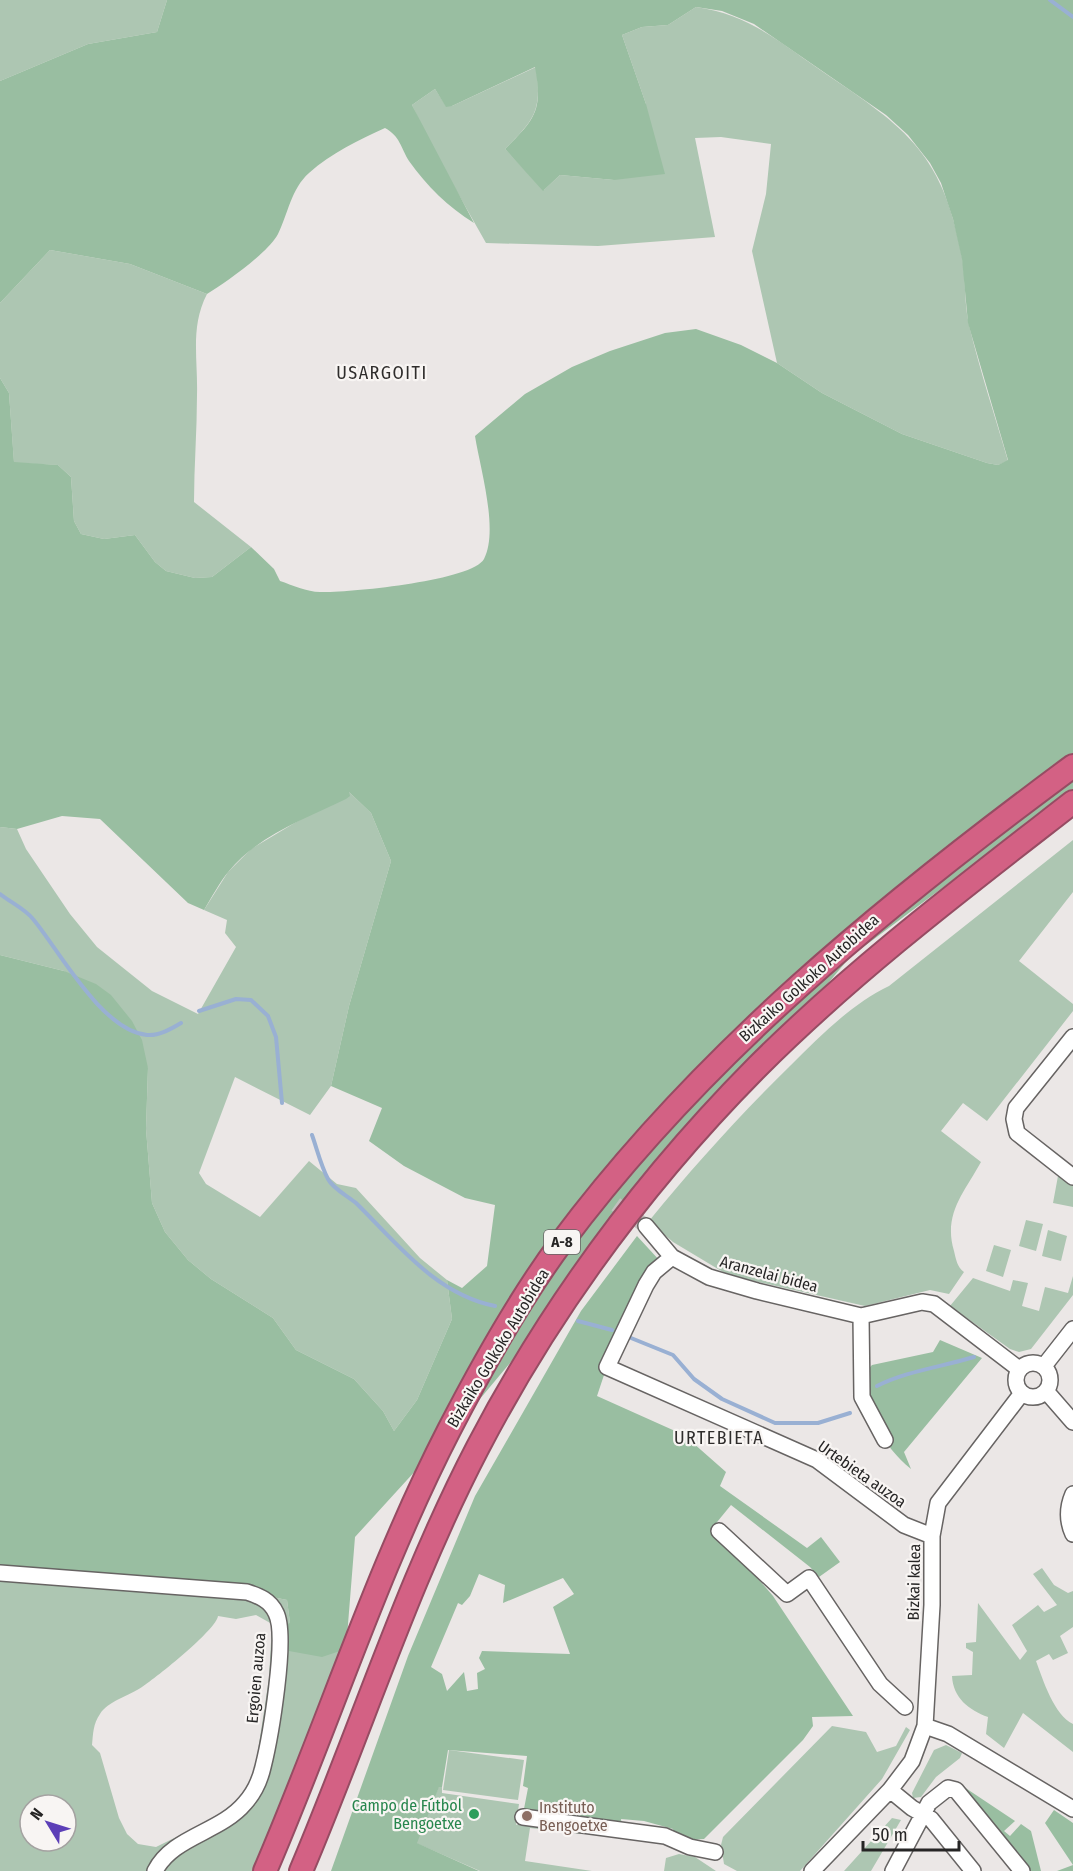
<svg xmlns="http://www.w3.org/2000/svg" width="1073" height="1871" font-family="'Fira Sans Condensed',sans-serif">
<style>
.green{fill:#adc6b2;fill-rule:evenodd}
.forest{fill:#99bea1;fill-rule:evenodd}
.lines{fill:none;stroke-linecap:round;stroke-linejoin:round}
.stream{stroke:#99b0d3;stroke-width:4}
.minor-tunnel{stroke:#c4c0bf;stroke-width:15;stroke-dasharray:15 8;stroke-linecap:butt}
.minor-casing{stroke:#676463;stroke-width:18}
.highway-casing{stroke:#964c63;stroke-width:26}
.minor{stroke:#fff;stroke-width:15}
.highway{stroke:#d36184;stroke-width:22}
.leisure-dot{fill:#2e9e5b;stroke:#f8f5f3;stroke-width:2}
.education-dot{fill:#8d6e63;stroke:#f8f5f3;stroke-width:2}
.labels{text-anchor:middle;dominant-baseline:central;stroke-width:4.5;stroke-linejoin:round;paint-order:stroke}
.shield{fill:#f8f5f3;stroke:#656363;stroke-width:1.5}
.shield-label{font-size:15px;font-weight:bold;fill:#262525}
.street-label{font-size:16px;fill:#262525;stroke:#f8f5f3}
.leisure-label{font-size:16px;fill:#27864d;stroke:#f8f5f3;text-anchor:end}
.education-label{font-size:16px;fill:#785e54;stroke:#f8f5f3;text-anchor:start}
.neighbourhood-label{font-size:18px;letter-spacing:1.5px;fill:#2f2d2c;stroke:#f8f5f3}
</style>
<rect width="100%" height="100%" fill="#ebe7e6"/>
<path class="green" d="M0 0H167L157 32 88 44 0 81Z
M696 7C746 14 776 39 816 67 902 126 942 148 962 257 966 280 964 303 969 325 980 371 995 416 1008 461L998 465 987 463 902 434 822 393 777 363 752 251 766 194 771 144 721 137 695 138 715 237 598 246 486 243 434 151 412 105 435 89 446 106H452L536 67C542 111 535 119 505 149L544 190 560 175 614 180 646 104 622 35 642 27 668 25Z
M50 250 130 264 207 294C190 327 198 359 197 395 197 431 194 466 194 502L251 547 212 577 195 578 166 571 155 562 135 535 104 539 81 534 74 521 71 477 58 465 14 463 9 393 0 378V303Z
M348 791 371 813 391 861 349 1006 331 1086 310 1115 235 1077 199 1173 206 1184 260 1217 309 1161 337 1184 356 1188 420 1258 447 1280 452 1319 417 1400 394 1431 383 1411 354 1379 296 1350 273 1318 211 1279 188 1260 165 1232 152 1203 146 1129 148 1068 64 971 0 955V827L17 829 26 849 70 914 97 947 152 991 198 1014 236 947 225 933 227 920 204 910 228 872 251 849Z
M1073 840V892L1019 961 1073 1004V1011L987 1121 963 1103 941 1131 981 1162C964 1193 943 1214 954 1251 956 1259 957 1267 964 1272L949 1294 930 1290 865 1306 728 1275 673 1242 649 1221C693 1167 739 1116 789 1067 819 1037 850 1005 889 986Z
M1058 1176 1073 1183V1207L1053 1203Z
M1026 1220 1043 1224 1036 1251 1019 1246Z
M1048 1230 1067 1236 1061 1261 1042 1256Z
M994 1245 1011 1250 1003 1277 986 1271Z
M1073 1276V1295L1031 1349 1019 1352 1010 1349 950 1306 973 1278 1010 1291 1013 1280 1028 1283 1022 1306 1039 1311 1045 1287 1068 1293Z
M0 1568 209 1584 287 1600 290 1623 279 1624 346 1649 265 1871H0ZM256 1615 272 1624 269 1678 254 1777 241 1798 225 1813 156 1847 138 1844 127 1834 119 1818 100 1753 92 1745C93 1734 93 1724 100 1714 107 1702 130 1695 142 1687 157 1677 216 1630 218 1616L236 1619ZM30 1805H66V1841H30Z
M1042 1568 1054 1585 1068 1593 1073 1591V1627L1060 1636 1068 1653 1053 1660 1049 1654 1036 1661C1043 1680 1054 1715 1073 1724V1752L1023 1713 1004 1748 986 1734 988 1717C969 1710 953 1698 952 1676L972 1675 973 1652 966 1648V1643L976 1642 978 1603 1020 1660 1027 1651 1012 1625 1038 1605 1044 1612 1057 1605 1033 1574Z
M832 1726 866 1732 877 1752 896 1746 906 1727 910 1730 882 1779 800 1871H737L724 1864 721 1845 723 1837Z
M946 1745 962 1753 960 1758 936 1777 921 1797 913 1798 912 1793 934 1750Z
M449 1750 524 1760 518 1800 443 1790Z
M439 1786 442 1787V1793L519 1804 516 1825 525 1821 586 1830 582 1834 530 1828 525 1861 592 1871H480L416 1843Z
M892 1818 901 1820 871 1871H844Z
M679 1854 695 1857 716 1871H664L666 1858Z"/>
<path class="forest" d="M167 0H1073V790L850 957 469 1412 355 1537 346 1649 322 1657 289 1651 278 1624 290 1623 287 1600 209 1584 0 1568V955L64 971 96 984 111 995 132 1021 142 1040 148 1068 146 1129 152 1203 165 1232 188 1260 211 1279 273 1318 296 1350 354 1379 383 1411 394 1431 417 1400 452 1319 447 1280 462 1288 487 1266 495 1205 465 1198 404 1166 369 1141 382 1108 331 1086 349 1006 391 861 371 813 349 792 350 796 346 799C305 819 259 835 229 871 219 883 212 897 204 910L188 903 100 819 62 816 17 829 0 827V378L9 393 14 462 58 465 71 477 74 521 81 534 104 539 135 535 155 562 166 571 195 578 212 577 251 547 274 569 280 581C292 585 307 592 320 592 347 593 472 581 484 559 499 530 480 468 475 436L525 394 572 367 610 351 665 333 696 329 741 345 777 363 822 393 902 434 987 463 998 465 1008 460 968 323 962 259 953 219 941 183 930 163 908 135 886 115 754 24 722 11 696 7 668 25 642 27 622 35 646 104 665 174 614 180 560 175 543 191 505 149C535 119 543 111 535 67L452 106 446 107 435 89 412 105 474 223C448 207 427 186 409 161 401 148 400 136 385 128 359 140 331 153 309 173 291 189 288 214 278 234 268 253 225 283 207 294L130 264 50 250 0 303V81L88 44 157 32Z
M637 1236 660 1261 606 1369 597 1396 684 1435 726 1472 720 1486 807 1548 821 1537 840 1562 819 1577 810 1567 731 1505 713 1527 773 1596 853 1716 812 1717 813 1726 803 1740 704 1839 687 1840 674 1833 673 1829 644 1821 621 1819 622 1827 523 1814 528 1788 523 1786 527 1756 448 1750 442 1787H439L417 1843 479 1871H331L408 1656 475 1496 581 1311ZM479 1574 505 1585 503 1603 563 1578 574 1594 553 1607 570 1654 482 1651 479 1658 485 1669 477 1673 478 1689 467 1691 464 1672 447 1691 442 1674 431 1667 458 1603 462 1605 470 1596Z
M940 1340 982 1358 904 1452 911 1469C882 1445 867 1414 861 1377L872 1365 933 1352Z
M964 1787 1015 1821 1004 1831 1010 1836 1021 1824 1031 1831 1041 1871H1028L967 1800Z
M1054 1810 1073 1823V1871H1057L1073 1865 1045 1823Z"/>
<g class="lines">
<path class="stream" d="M1050 0 1073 17
M0 894C10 902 25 909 33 919 59 950 102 1031 147 1035 159 1036 171 1029 181 1023
M199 1011 236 999 251 1000 268 1016 276 1037 282 1103
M312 1135C317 1149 321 1166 328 1179 333 1189 348 1196 356 1203 397 1243 435 1294 495 1306
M578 1321 612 1330
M631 1338 673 1355 694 1379 722 1399 775 1423H818L850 1413
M877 1386C907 1371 941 1367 974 1357"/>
<path class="minor-tunnel" d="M597 1191 646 1226"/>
<g class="minor-casing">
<path id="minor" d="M1073 1037 1016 1108 1014 1119 1017 1133 1073 1177
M646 1226 672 1257 709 1277 757 1291 861 1316 922 1302 934 1304 1019 1369
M672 1257 654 1272 646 1285 607 1367 817 1460 904 1525 932 1536
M861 1316 862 1397 885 1440
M1016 1380a17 17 0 1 1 34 0a17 17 0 1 1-34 0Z
M1044 1366 1073 1329
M1046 1391 1073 1422
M1073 1494C1067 1508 1067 1521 1073 1534
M719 1531 787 1594 809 1578 880 1684 905 1707
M0 1573 247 1592C259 1596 270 1600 276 1613 288 1636 270 1739 263 1767 260 1780 254 1793 245 1803 220 1833 173 1836 155 1871
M925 1726 948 1734 1073 1809
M890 1790 912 1808 931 1819 973 1871
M523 1817 665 1836 690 1847 715 1852
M812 1871 890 1790 912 1761 925 1726 932 1605V1536L938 1503 1022 1393
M893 1871 929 1803 948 1788 956 1790 1022 1871"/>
</g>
<g class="highway-casing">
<path id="highway" d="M265 1871C328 1725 376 1572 449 1430 482 1366 518 1301 561 1243 702 1054 885 905 1073 766
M301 1871C361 1730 407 1583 478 1447 551 1307 646 1179 757 1067 854 970 965 886 1073 802"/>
</g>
<use href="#minor" class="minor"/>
<use href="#highway" class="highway"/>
</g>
<circle class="leisure-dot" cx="474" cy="1814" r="6"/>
<circle class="education-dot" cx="527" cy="1816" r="6"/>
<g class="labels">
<rect class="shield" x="544" y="1230" width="36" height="24" rx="4.5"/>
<g class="shield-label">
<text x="562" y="1242">A-8</text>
</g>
<g class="street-label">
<text transform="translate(809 978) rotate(-42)">Bizkaiko Golkoko Autobidea</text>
<text transform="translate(769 1274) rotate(15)">Aranzelai bidea</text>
<text transform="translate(498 1348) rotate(-59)">Bizkaiko Golkoko Autobidea</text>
<text transform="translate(862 1474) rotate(35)">Urtebieta auzoa</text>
<text transform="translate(914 1582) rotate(-89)">Bizkai kalea</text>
<text transform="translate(256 1678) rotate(-85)">Ergoien auzoa</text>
</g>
<g class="leisure-label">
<text x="462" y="1805">Campo de Fútbol<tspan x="462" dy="18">Bengoetxe</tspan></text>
</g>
<g class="education-label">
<text x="539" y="1807">Instituto<tspan x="539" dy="18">Bengoetxe</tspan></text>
</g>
<g class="neighbourhood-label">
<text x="382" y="373">USARGOITI</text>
<text x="719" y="1438">URTEBIETA</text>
</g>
</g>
<g transform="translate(48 1823) rotate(308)"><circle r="28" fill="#f8f5f3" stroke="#a4a2a1" stroke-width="1.5"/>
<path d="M0-4.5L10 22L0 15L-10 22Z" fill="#5c3fb7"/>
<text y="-9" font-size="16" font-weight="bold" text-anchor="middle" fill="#262525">N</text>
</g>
<path d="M863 1841v9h96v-9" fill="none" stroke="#262525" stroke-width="3"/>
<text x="872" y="1841" font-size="18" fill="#262525" stroke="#f8f5f3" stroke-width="4.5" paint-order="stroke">50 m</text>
</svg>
